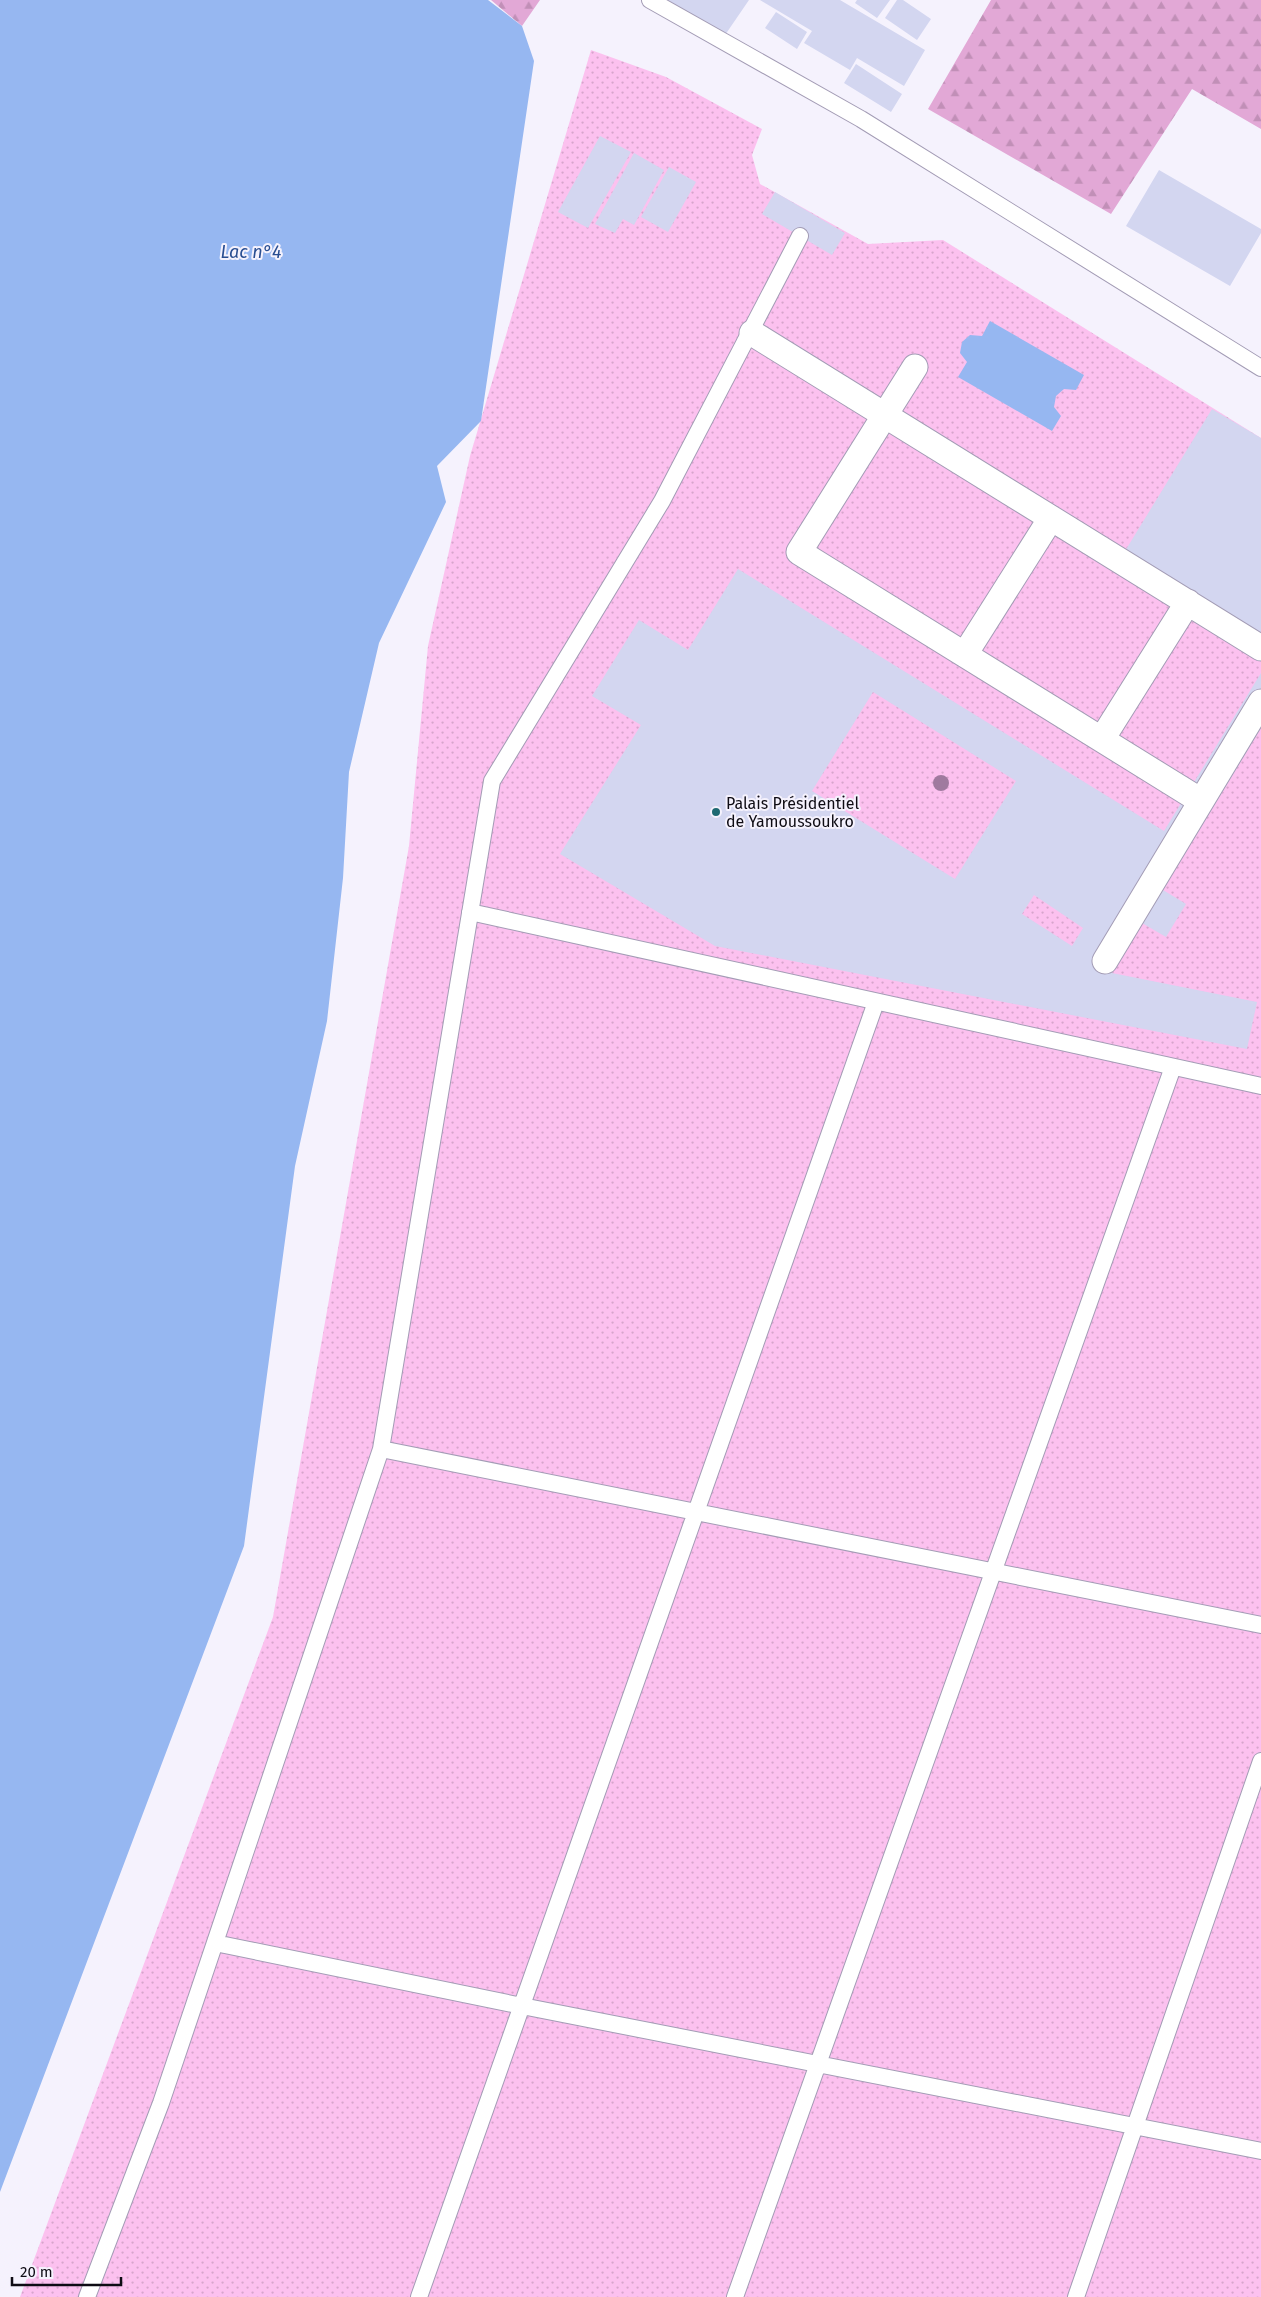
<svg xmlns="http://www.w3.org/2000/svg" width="1261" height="2297" font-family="'Fira Sans',sans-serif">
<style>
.forest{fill:url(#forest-firs)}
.garden{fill:url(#garden-dots)}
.water{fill:#96b7f1}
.building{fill:#d3d6f0;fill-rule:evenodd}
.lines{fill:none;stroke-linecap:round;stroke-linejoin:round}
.service-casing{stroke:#a39cb5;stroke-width:18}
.pedestrian-casing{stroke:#a39cb5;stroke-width:27}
.service{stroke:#fff;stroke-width:16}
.pedestrian{stroke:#fff;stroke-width:25}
.tree{fill:#a07a9f}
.poi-dot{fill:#1e6972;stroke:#f5f2fd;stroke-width:2}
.labels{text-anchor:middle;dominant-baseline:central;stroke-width:4;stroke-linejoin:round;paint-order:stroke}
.poi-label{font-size:16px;fill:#0e0c14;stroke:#f5f2fd;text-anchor:start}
.water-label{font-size:18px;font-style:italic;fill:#294e92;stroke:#f5f2fd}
</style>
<defs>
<pattern id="forest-firs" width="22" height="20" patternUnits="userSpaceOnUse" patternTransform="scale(1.25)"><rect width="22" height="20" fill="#e2a8d6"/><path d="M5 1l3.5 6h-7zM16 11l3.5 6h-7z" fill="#c18fb7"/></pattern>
<pattern id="garden-dots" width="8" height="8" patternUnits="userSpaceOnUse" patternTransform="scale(1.25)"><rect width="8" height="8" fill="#fcc1ef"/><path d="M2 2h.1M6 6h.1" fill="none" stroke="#d7a5cc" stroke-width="1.8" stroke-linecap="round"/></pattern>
</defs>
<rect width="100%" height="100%" fill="#f5f2fd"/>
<path class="forest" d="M491 0H540L522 26Z
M991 0H1261V129L1192 89 1111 214 928 109Z"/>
<path class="garden" d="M591 50 666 77 762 129 752 155 760 184 868 244 943 240 1261 438V2297H20L273 1617 409 846 428 646 470 456Z"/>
<path class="water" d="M0 0H488L522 26 534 61 481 421 437 466 446 502 379 643 349 772 343 878 327 1021 295 1166 244 1546 0 2192Z
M990 321 1084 375 1076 390 1064 389 1056 396 1054 407 1061 416 1052 431 958 377 967 362 960 353 962 342 970 335 982 336Z"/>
<path class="building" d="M668 0H749L723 38Z
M760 0H840L925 50 904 86 857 58 850 70 804 43 812 31Z
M857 0H890L877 18 855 3Z
M897 0H903L931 19 917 40 885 18Z
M776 12 807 32 797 49 765 28Z
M856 64 902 94 891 112 844 83Z
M600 136 631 152 588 228 558 212Z
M634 153 664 170 634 225 623 219 615 233 595 224Z
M669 167 696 182 668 232 641 217Z
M1159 170 1261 229V233L1230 286 1126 226Z
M775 192 845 233 832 255 762 214Z
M1212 409 1261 438V633L1125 551Z
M738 569 1164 831 1261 673V728L1163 890 1186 904 1166 937 1142 923 1112 973 1257 1002 1247 1049 715 946 560 854 641 725 592 696 639 620 688 650ZM873 692 1016 781 955 879 812 791ZM1034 895 1083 928 1072 946 1022 914Z"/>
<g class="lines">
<g class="service-casing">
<path id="service" d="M650 0 861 119 1261 368
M470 912 1261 1086
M381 1449 1261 1625
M215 1943 522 2006 1261 2151
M87 2297 161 2103 381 1449 492 781 662 501 800 236
M419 2297 876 1002
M735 2297 1173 1067
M1076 2297 1261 1761"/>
</g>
<g class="pedestrian-casing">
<path id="pedestrian" d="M752 333 1261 648
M915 367 799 552 1201 801
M965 654 1051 518
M1102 739 1188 602
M1105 961 1261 702"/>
</g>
<use href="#service" class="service"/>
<use href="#pedestrian" class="pedestrian"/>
</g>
<circle class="tree" cx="941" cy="783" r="8"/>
<circle class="poi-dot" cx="716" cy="812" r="5"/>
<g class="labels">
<g class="poi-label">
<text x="726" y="803">Palais Présidentiel<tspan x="726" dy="18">de Yamoussoukro</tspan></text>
</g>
<g class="water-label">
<text x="251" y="252">Lac n°4</text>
</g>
</g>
<path d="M12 2277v8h109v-8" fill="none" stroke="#0e0c14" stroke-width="2.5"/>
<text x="20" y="2277" font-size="15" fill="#0e0c14" stroke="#f5f2fd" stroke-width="4" paint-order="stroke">20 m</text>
</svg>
